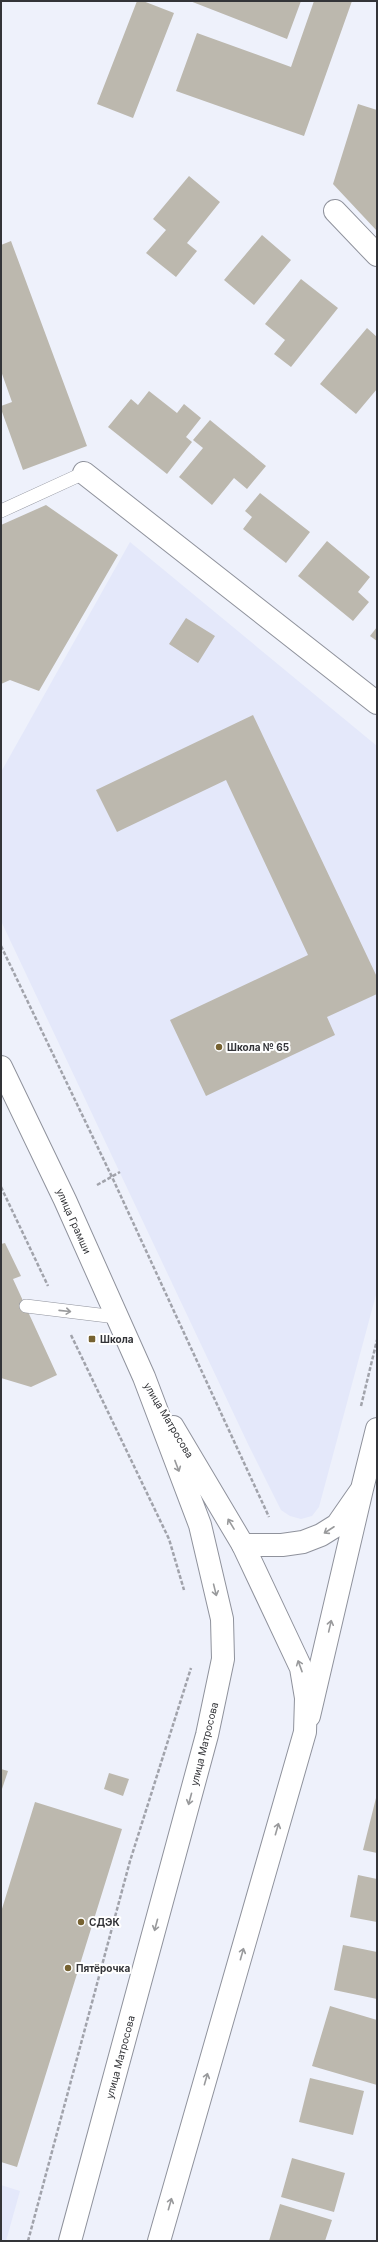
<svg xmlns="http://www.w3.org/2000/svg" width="378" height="2242" font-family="Inter,sans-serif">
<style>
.built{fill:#e4e8fa}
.building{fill:#bcb8ae}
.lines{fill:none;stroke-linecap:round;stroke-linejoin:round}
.service-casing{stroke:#8f929c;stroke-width:14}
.minor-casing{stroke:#8f929c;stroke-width:24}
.trunk-casing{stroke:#8f929c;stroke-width:24}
.path{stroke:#a1a3ab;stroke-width:2.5;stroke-dasharray:4 2;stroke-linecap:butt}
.service{stroke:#fff;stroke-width:13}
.minor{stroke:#fff;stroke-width:22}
.trunk{stroke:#fff;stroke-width:22}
.oneway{stroke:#999a9c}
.poi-dot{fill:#766231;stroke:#fff;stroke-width:1.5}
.labels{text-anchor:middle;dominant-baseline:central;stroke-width:4;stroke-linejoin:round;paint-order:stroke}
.poi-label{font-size:10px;font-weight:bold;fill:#333438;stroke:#fff;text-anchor:start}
.street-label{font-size:10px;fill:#333438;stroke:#fff}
</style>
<rect width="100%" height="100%" fill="#eef1fb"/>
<path class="built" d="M130 542 377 746V1291L319 1507 312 1516 301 1519 290 1516 281 1510 248 1444 1 921V772Z
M1 2185 20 2191 6 2241H1Z"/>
<path class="building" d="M137 1H143L174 13 133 118 97 104Z
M190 1H301L287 39Z
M314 1H352L304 136 176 91 197 33 291 67Z
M358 104 377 110V231L333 184Z
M189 176 220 202 187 243 197 251 176 277 146 253 166 230 153 219Z
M262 235 291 260 254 305 224 280Z
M11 241 87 446 23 470 1 409V406L12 402 1 371V245Z
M301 279 338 308 291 367 274 354 285 340 265 324Z
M367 328 377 337V389L356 414 320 384Z
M149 391 177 413 184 404 201 418 186 437 192 442 167 474 108 427 131 399 138 405Z
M210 420 266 466 247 489 234 478 212 505 179 477 203 448 193 440Z
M260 493 310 532 286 563 243 529 252 517 245 511Z
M46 505 118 555 39 691 10 680 1 684V525Z
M327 541 370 577 358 592 369 602 353 621 298 576Z
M186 618 215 636 198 663 169 644Z
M377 627V641L370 636Z
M253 715 377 977V994L327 1017 335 1035 206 1096 170 1020 308 955 226 780 117 832 96 790Z
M5 1243 21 1276 13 1279 57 1375 31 1387 1 1378V1244Z
M1 1769 8 1771 1 1792Z
M109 1773 129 1779 123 1796 104 1789Z
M377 1794V1853L363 1850Z
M35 1802 122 1829 17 2167 1 2162V1912Z
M358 1875 377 1879V1922L350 1917Z
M343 1945 377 1952V1999L334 1990Z
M330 2006 377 2020V2085L312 2066Z
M310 2078 364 2091 353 2135 299 2122Z
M292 2158 345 2173 334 2212 281 2197Z
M280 2204 332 2220 325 2241H269Z"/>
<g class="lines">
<g class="service-casing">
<path id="service" d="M1 511 84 473
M26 1306 116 1317"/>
</g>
<g class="minor-casing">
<path id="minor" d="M335 211 377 255
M84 473 377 703
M243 1545H282L303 1542 321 1535 337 1525 362 1489 377 1429
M309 1716 362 1489"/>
</g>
<g class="trunk-casing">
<path id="trunk" d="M1 1067 65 1200 144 1377 200 1525 222 1619 223 1659 207 1735 70 2241
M159 2241 305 1732 306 1698 301 1668 243 1545 173 1427"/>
</g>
<path class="path" d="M1 946 112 1177 269 1517
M97 1185 120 1172
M1 1187 48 1286
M71 1335 169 1539 184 1590
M361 1406 377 1340
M28 2241 130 1861 191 1668"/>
<use href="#service" class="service"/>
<use href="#minor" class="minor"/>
<use href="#trunk" class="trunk"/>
</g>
<defs><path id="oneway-shaft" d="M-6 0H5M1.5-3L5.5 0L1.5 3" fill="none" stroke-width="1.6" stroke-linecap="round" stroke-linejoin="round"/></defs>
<g class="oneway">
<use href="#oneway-shaft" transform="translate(65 1311) rotate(6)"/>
<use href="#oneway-shaft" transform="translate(177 1466) rotate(69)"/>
<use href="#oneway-shaft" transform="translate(231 1524) rotate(-121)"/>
<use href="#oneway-shaft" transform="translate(329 1530) rotate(147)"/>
<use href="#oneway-shaft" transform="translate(215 1590) rotate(76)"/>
<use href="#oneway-shaft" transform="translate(330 1626) rotate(-77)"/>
<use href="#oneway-shaft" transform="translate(300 1666) rotate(-110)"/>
<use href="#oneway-shaft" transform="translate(190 1799) rotate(105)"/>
<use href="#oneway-shaft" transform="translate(277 1829) rotate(-74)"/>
<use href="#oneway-shaft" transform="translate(156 1925) rotate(105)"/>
<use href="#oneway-shaft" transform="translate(242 1954) rotate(-74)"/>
<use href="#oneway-shaft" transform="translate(206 2079) rotate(-74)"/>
<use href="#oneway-shaft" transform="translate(170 2204) rotate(-74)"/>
</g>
<g class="poi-dot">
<circle cx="219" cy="1047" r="4"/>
<rect x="88" y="1335" width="8" height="8" rx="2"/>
<circle cx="81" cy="1922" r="4"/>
<circle cx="68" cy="1968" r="4"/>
</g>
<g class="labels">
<g class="poi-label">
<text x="227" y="1047">Школа № 65</text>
<text x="100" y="1339">Школа</text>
<text x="89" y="1922">СДЭК</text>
<text x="76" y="1968">Пятёрочка</text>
</g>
<g class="street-label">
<text transform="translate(74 1221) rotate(66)">улица Грамши</text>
<text transform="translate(169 1420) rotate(59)">улица Матросова</text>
<text transform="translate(204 1744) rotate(-76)">улица Матросова</text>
<text transform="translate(120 2057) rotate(-75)">улица Матросова</text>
</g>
</g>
<rect width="378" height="2242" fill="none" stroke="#333438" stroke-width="4"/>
</svg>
